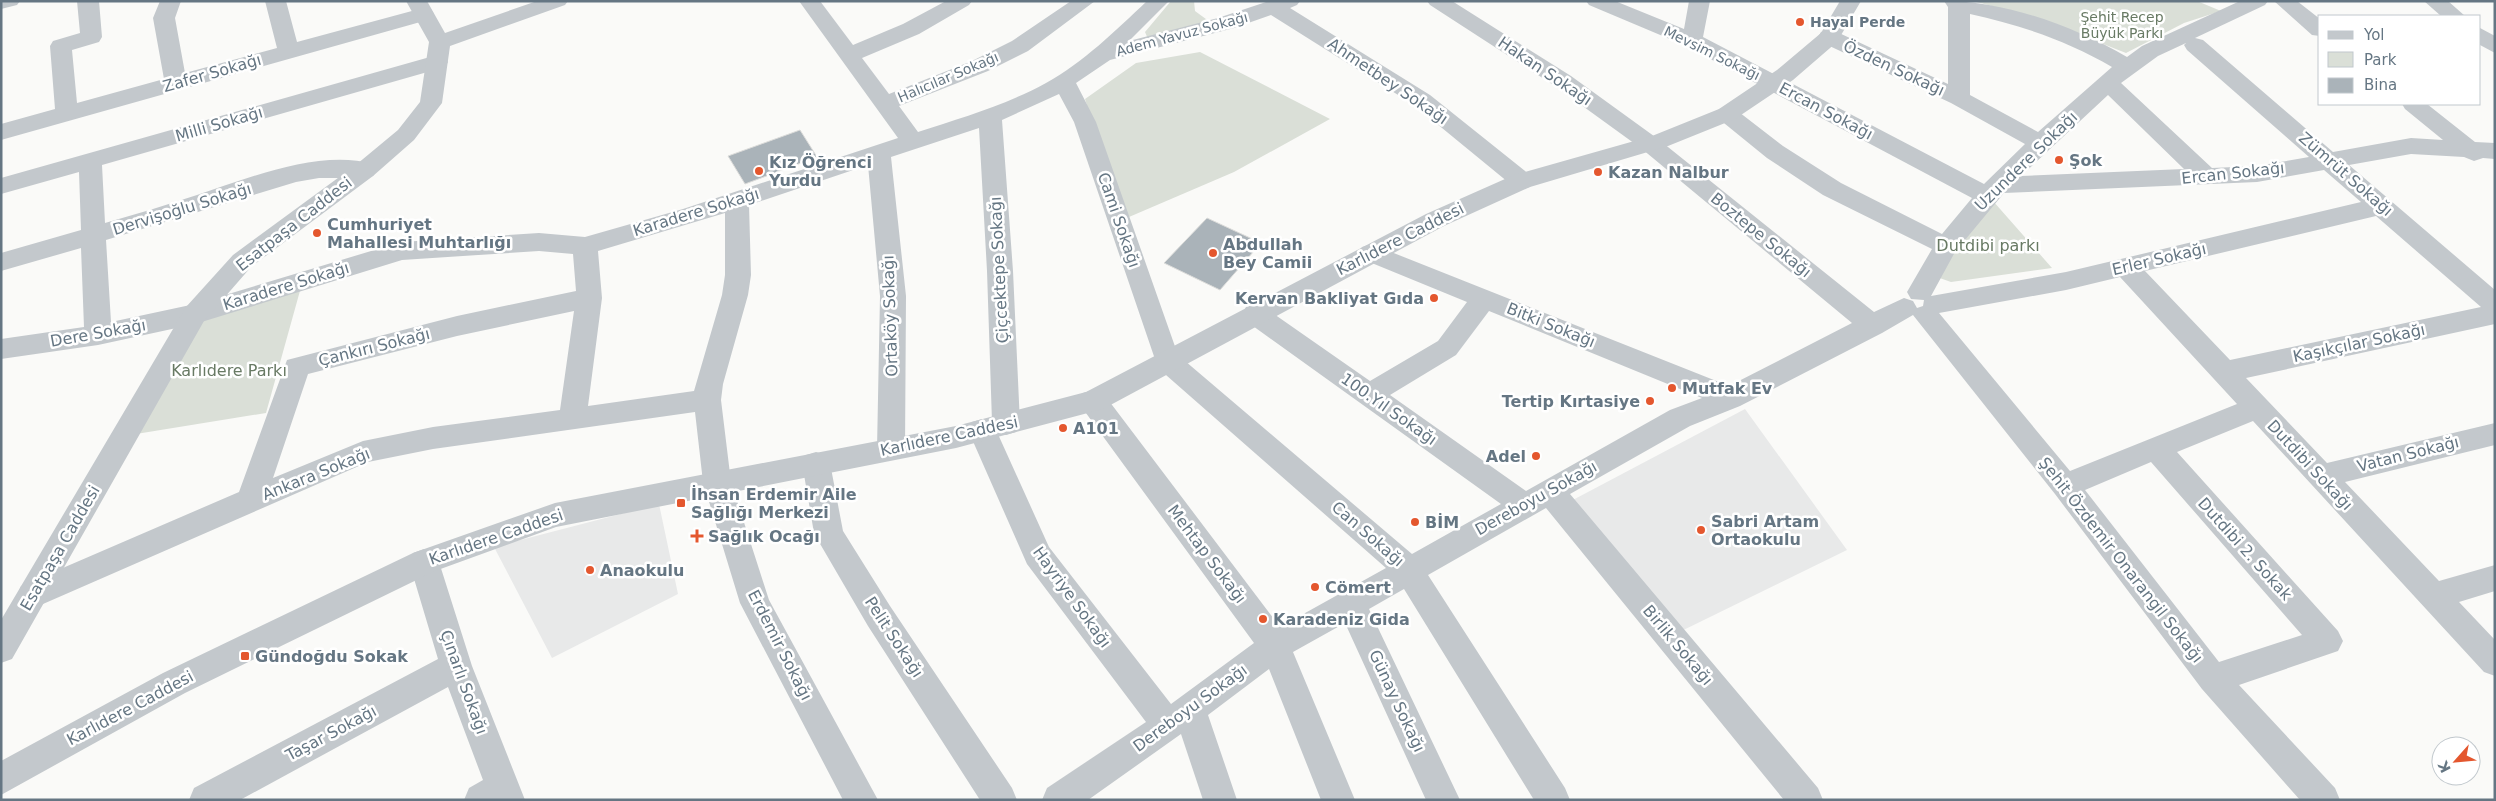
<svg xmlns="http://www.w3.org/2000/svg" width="2496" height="801" font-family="'DejaVu Sans',sans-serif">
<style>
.built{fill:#e8e9e9}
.green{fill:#dadfd7}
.building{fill:#aab3b9;stroke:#dcdcda}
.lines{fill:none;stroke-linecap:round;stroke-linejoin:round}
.minor{fill:#c3c8cc;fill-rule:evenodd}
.tertiary{fill:#c3c8cc;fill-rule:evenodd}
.poi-dot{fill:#e4572e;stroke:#fff;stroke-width:2}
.labels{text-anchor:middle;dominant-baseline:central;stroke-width:5;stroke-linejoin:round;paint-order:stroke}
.far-park-label{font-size:14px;fill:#687a64;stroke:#fff}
.far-poi-label{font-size:14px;font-weight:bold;fill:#657683;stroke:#fff;text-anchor:start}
.far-street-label{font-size:14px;fill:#657683;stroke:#fff}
.street-label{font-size:16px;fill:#657683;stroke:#fff}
.poi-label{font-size:16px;font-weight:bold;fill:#657683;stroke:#fff;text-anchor:start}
.park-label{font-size:16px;fill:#687a64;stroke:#fff}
</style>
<rect width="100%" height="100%" fill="#fafaf8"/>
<path class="built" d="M1745 409 1847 550 1661 641 1552 511Z
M659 504 678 594 552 658 494 547Z"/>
<path class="green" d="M1171 1H1194L1195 11 1210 22 1148 39 1145 32Z
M1973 1H2197L2221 11 2184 23 2126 53 2037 18Z
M1200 52 1330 119 1234 172 1122 220 1085 99 1136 63Z
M1993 201 2052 268 1951 282 1931 275Z
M303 280 266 413 136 434 215 299Z"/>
<path class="building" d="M800 130 817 157 745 184 728 156Z
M1207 218 1261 243 1220 290 1164 263Z"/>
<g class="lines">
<path class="minor" d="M1 1H20L17 5 1 9Z
M77 1H99L102 37 99 42 72 50 77 103 164 79 153 18 160 1H181L175 18 185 73 277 48 265 1H286L297 42 423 8 431 9 434 14 431 19 1 140V124L55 109 50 46 53 41 80 33Z
M799 1H820L853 45 903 24 946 1H972L969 5 919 34 862 58 889 94 972 61 1012 41 1071 1H1095L1028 51 988 71 899 106 918 132C961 118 1006 105 1046 83 1084 62 1115 31 1147 1H1169L1129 41 1218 18 1269 1H1300L1297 5 1290 8 1430 95 1530 175 1534 181 1530 187 1522 189 1514 187 1414 105 1271 15 1234 28 1110 60 1076 83 1096 122 1178 355 1412 554 1501 504 1246 321 1242 314 1246 307 1255 304 1264 307 1370 381 1438 341 1467 302 1362 259 1358 253 1362 247 1371 244 1729 386 1852 323 1642 149 1555 86 1430 5 1427 1H1452L1571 76 1658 139 1874 312 1904 298 1913 301 1917 308 1923 306 1924 300 1911 299 1907 292 1932 249 1823 195 1767 158 1719 119 1716 114 1719 109 1727 107 1735 109 1783 146 1841 183 1942 234 1972 198 1684 45 1589 5 1586 1H1615L1684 29 1689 1H1710L1703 37 1984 184 2025 144 1951 103 1821 42 1818 37 1821 32 1829 30 1837 32 1948 84V7L1944 1C2006 1 2073 26 2127 57L2142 46 2240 1H2268L2265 5 2195 38 2203 40 2333 152 2411 138 2443 140 2405 109 2402 104H2427L2475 142 2495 143V159L2483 158 2474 161 2464 157 2411 154 2349 165 2495 290V324L2246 378 2327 463 2495 423V445L2345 482 2439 581 2495 565V591L2459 602 2495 640V676L2484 672 2253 421 2177 452 2338 631 2343 641 2338 651 2239 685 2335 788 2340 800H2300L2202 689 2055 494 1913 315 1882 333 1740 406 1690 426 1570 494 1818 788 1823 800H1784L1546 508 1428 575 1565 788 1570 800H1534L1404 589 1369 609 1460 800H1426L1345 623 1293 652 1355 800H1321L1269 669 1208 715 1237 800H1203L1181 734 1088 800H1042L1047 788 1146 722 1027 564 968 430 972 422 982 419 992 422 987 271 979 128 891 157 906 296 905 449 901 457 891 460 881 457 877 449 880 296 868 165 749 205 751 275 748 295 723 384 721 400 731 482 769 600 878 800H843L740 603 703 482 695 412 433 449 368 462 43 604 32 608 21 604 17 595 21 586 239 492 287 360 457 316 576 291 573 254 539 251 402 260 195 324 98 345 1 359V339L84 327 81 248 1 271V253L81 230 79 172 1 194V178L437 55 445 57 448 62 445 67 102 165 105 223C136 214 167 205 197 195 249 178 319 149 373 164L377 170 373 176 365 178H319L296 182 106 240 111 322 195 304 401 242 539 233 585 237 683 209 898 138ZM1970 14C2020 25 2068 41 2112 67L2038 132 1970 95ZM2186 43 2184 45 2187 50 2309 157 2257 166 2212 168 2121 83 2158 56ZM1059 94 1074 122 1158 368 1386 568 1280 627 1103 393 1093 390 1083 393 1079 401 1083 409 1254 643 1171 704 1049 547 997 432 1006 435 1016 432 1020 424 1013 271 1002 120ZM2108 95 2184 169 2021 176ZM2324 170 2361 202 2066 272 1931 296 1955 252 2004 193 2257 182ZM725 213V275L722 295 694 391 588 406 602 298 598 251ZM2376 216 2481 307 2230 360 2145 271ZM2120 277 2237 404 2070 471 1939 313 2066 290ZM574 311 560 410 433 427 363 441 273 478 308 374 457 336ZM1489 311 1702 398 1670 410 1526 491 1390 395 1456 355ZM2151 462 2302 635 2219 662 2085 490Z
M2274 1H2297L2320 19V36L2312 35Z
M2424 1H2448L2465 16H2441Z
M2480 28 2495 36V53L2480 45Z
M816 452 826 455 830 463 843 531 890 606 1012 788 1017 800H980L868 626 819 542 814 533 802 463 806 455Z
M424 549 435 553 439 562 472 666 525 800H464L469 788 483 780 448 687 240 800H189L194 788 438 659 409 562 413 553Z"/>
<path class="tertiary" d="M406 1H427L445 33 537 1H568L565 5 450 46 442 103 414 140 373 176 251 267 204 321 12 659 1 663V620L186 307 233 255 357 164 398 130 420 102 429 42Z
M1840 1H1861L1837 42 1793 80 1735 119 1668 146 1530 187 1444 226 1103 409 956 448 556 527 435 571 185 693 1 795V761L163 673 413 553 555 503 956 426 1086 392 1426 214 1514 175 1652 136 1719 109 1777 70 1821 33Z"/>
</g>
<g class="poi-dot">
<circle cx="1800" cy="22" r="5"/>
<circle cx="2059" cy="160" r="5"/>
<circle cx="759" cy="171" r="5"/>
<circle cx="1598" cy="172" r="5"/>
<circle cx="317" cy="233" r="5"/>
<circle cx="1213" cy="253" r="5"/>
<circle cx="1434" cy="298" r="5"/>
<circle cx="1672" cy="388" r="5"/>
<circle cx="1650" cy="401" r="5"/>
<circle cx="1063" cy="428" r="5"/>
<circle cx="1536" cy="456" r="5"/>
<rect x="676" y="498" width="10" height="10" rx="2.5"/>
<circle cx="1415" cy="522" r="5"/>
<circle cx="1701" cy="530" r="5"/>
<path d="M694.5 528.5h5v5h5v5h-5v5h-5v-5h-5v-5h5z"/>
<circle cx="590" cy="570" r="5"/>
<circle cx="1315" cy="587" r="5"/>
<circle cx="1263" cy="619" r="5"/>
<rect x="240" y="651" width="10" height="10" rx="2.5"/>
</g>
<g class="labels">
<g class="far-park-label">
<text x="2122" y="17">Şehit Recep<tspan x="2122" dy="16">Büyük Parkı</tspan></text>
</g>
<g class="far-poi-label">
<text x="1810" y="22">Hayal Perde</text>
</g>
<g class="far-street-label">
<text transform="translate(1182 34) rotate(-15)">Adem Yavuz Sokağı</text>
<text transform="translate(1712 53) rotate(26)">Mevsim Sokağı</text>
<text transform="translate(948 77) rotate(-23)">Halıcılar Sokağı</text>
</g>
<g class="street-label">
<text transform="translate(1894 68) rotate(25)">Özden Sokağı</text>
<text transform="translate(1545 71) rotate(34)">Hakan Sokağı</text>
<text transform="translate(212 73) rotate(-16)">Zafer Sokağı</text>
<text transform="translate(1388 81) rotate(34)">Ahmetbey Sokağı</text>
<text transform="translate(1826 111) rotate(28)">Ercan Sokağı</text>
<text transform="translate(219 124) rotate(-16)">Milli Sokağı</text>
<text transform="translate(2026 161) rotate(-44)">Uzundere Sokağı</text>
<text transform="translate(2233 173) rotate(-6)">Ercan Sokağı</text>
<text transform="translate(2346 174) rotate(41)">Zümrüt Sokağı</text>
<text transform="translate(182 209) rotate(-17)">Dervişoğlu Sokağı</text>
<text transform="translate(696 212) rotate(-17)">Karadere Sokağı</text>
<text transform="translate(1119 220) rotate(71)">Cami Sokağı</text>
<text transform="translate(294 224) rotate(-38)">Esatpaşa Caddesi</text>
<text transform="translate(1761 235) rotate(39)">Boztepe Sokağı</text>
<text transform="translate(1400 239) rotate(-27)">Karlıdere Caddesi</text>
<text transform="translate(2159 259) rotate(-13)">Erler Sokağı</text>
<text transform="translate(999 270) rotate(-93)">Çiçcektepe Sokağı</text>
<text transform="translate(286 286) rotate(-17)">Karadere Sokağı</text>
<text transform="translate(890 316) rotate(-92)">Ortaköy Sokağı</text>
<text transform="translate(1551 325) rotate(22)">Bitki Sokağı</text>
<text transform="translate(98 333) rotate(-10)">Dere Sokağı</text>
<text transform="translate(2359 343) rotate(-12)">Kaşıkçılar Sokağı</text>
<text transform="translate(374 347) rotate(-14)">Çankırı Sokağı</text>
<text transform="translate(1389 409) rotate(35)">100.Yıl Sokağı</text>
<text transform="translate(949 436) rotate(-12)">Karlıdere Caddesi</text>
<text transform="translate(2408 454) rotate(-14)">Vatan Sokağı</text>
<text transform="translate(2310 465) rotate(47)">Dutdibi Sokağı</text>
<text transform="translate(316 474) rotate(-22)">Ankara Sokağı</text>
<text transform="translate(1536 498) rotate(-29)">Dereboyu Sokağı</text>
<text transform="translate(1368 534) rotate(41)">Can Sokağı</text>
<text transform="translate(496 537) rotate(-19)">Karlıdere Caddesi</text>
<text transform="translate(60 548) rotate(-60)">Esatpaşa Caddesi</text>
<text transform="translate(2245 549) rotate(48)">Dutdibi 2. Sokak</text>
<text transform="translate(1207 554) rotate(53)">Mehtap Sokağı</text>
<text transform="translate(2121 560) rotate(52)">Şehit Özdemir Onarangil Sokağı</text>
<text transform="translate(1072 597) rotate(54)">Hayriye Sokağı</text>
<text transform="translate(894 637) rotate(57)">Pelit Sokağı</text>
<text transform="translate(780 645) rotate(63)">Erdemir Sokağı</text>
<text transform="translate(1678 645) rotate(50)">Birlik Sokağı</text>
<text transform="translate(464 682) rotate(70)">Çınarlı Sokağı</text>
<text transform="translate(1397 701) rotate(65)">Günay Sokağı</text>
<text transform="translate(130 708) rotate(-28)">Karlıdere Caddesi</text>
<text transform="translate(1190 708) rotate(-36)">Dereboyu Sokağı</text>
<text transform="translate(331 733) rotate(-28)">Taşar Sokağı</text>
</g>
<g class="poi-label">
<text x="2069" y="160">Şok</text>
<text x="769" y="162">Kız Öğrenci<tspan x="769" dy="18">Yurdu</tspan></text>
<text x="1608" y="172">Kazan Nalbur</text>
<text x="327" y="224">Cumhuriyet<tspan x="327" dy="18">Mahallesi Muhtarlığı</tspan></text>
<text x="1223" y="244">Abdullah<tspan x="1223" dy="18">Bey Camii</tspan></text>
<text x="1424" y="298" text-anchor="end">Kervan Bakliyat Gıda</text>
<text x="1682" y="388">Mutfak Ev</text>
<text x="1640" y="401" text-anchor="end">Tertip Kırtasiye</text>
<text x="1073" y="428">A101</text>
<text x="1526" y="456" text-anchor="end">Adel</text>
<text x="691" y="494">İhsan Erdemir Aile<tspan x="691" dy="18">Sağlığı Merkezi</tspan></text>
<text x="1711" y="521">Sabri Artam<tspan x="1711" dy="18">Ortaokulu</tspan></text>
<text x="1425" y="522">BİM</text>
<text x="708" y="536">Sağlık Ocağı</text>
<text x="600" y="570">Anaokulu</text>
<text x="1325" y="587">Cömert</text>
<text x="1273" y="619">Karadeniz Gida</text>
<text x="255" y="656">Gündoğdu Sokak</text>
</g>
<g class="park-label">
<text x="1988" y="245">Dutdibi parkı</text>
<text x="229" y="370">Karlıdere Parkı</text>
</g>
</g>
<rect width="2496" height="801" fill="none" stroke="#657683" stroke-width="5"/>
<rect x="2318" y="15" width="162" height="90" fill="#ffffff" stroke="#c1c8cd"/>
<rect x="2328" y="31" width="25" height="8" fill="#c3c8cc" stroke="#c1c8cd"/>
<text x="2364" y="40" font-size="15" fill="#657683">Yol</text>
<rect x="2328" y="52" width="25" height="15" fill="#dadfd7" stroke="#c1c8cd"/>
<text x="2364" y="65" font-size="15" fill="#657683">Park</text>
<rect x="2328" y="78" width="25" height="15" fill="#aab3b9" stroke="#c1c8cd"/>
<text x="2364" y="90" font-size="15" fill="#657683">Bina</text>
<g transform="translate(2456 761) rotate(243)"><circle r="24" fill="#ffffff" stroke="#c1c8cd"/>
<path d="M0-4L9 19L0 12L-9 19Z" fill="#e4572e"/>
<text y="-8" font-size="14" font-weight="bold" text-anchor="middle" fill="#657683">K</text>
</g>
</svg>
